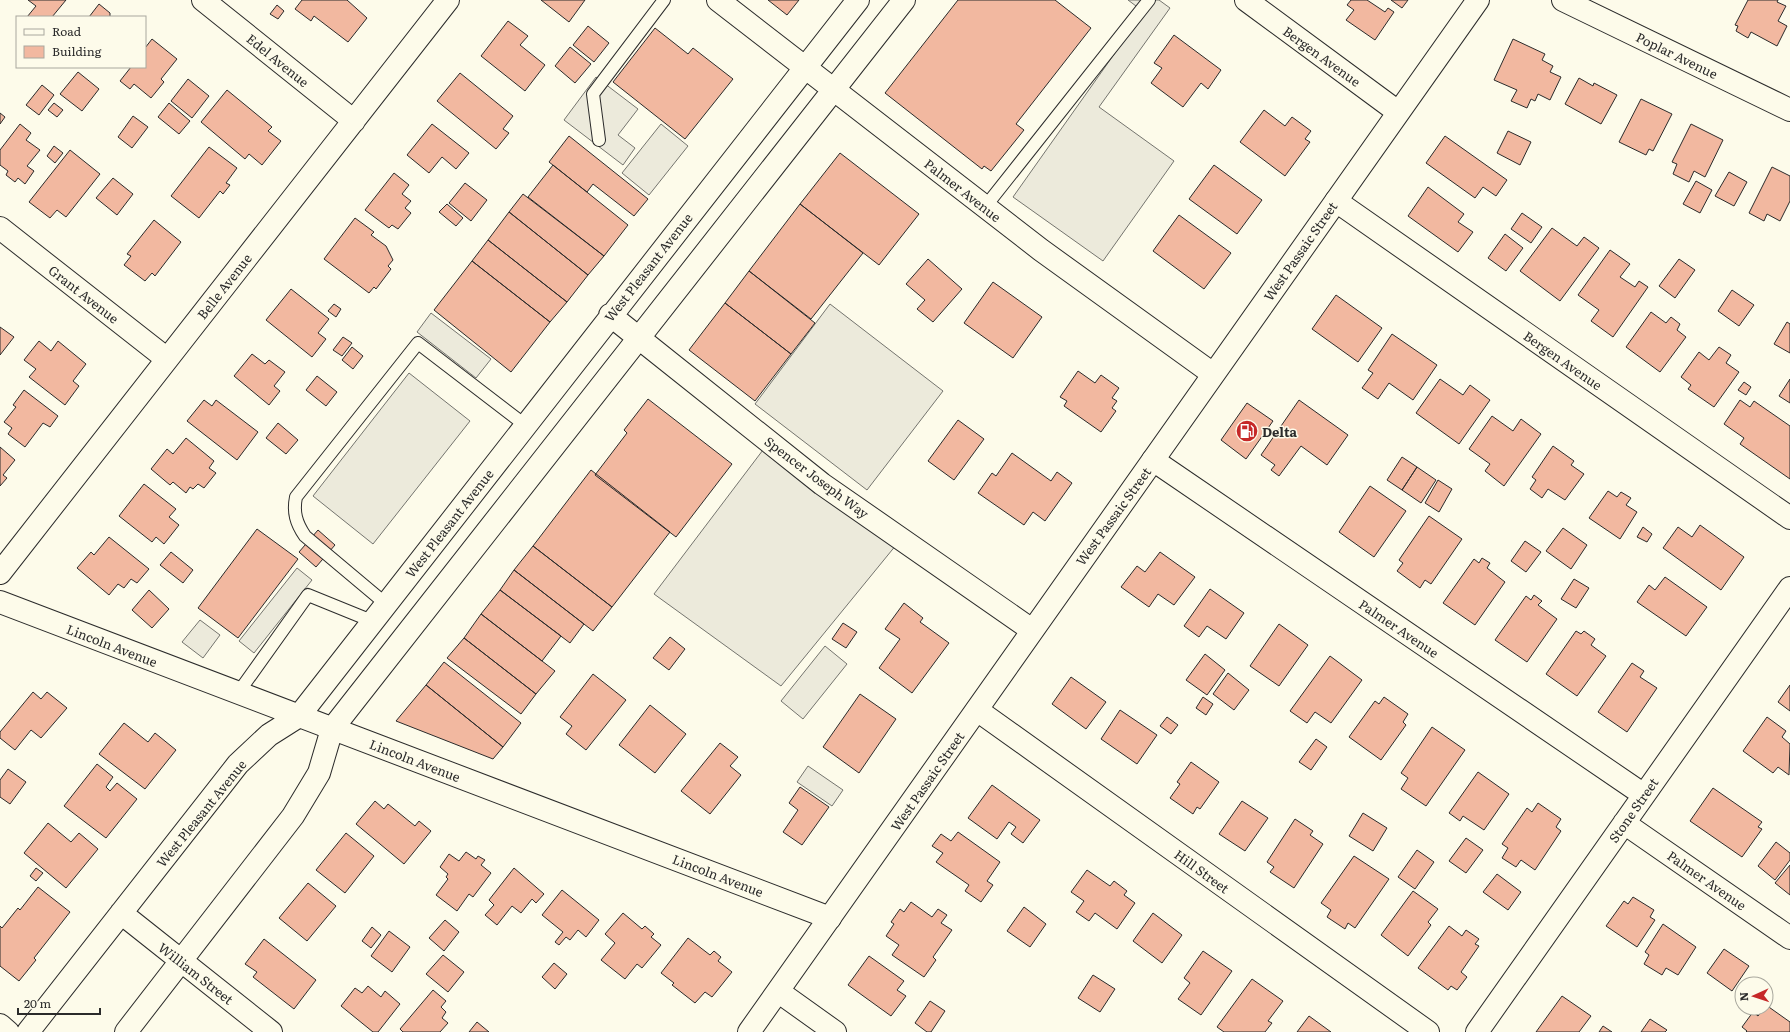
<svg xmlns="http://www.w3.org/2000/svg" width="1790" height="1032" font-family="Literata,serif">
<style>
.parking{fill:#eceadb;stroke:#74746e}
.building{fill:#f2b8a0;stroke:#2b2b2b}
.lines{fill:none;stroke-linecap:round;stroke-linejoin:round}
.service-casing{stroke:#2b2b2b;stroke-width:14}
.minor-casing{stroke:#2b2b2b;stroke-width:24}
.secondary-casing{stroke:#2b2b2b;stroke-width:24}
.service{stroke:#fdfbea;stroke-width:12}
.minor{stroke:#fdfbea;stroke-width:22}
.secondary{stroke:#fdfbea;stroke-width:22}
.labels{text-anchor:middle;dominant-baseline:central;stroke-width:3;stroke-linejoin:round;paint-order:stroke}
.street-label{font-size:13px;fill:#2b2b2b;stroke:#fdfbea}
.poi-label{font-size:13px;font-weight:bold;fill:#2b2b2b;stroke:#fdfbea;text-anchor:start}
</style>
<rect width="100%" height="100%" fill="#fdfbea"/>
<path class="parking" d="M1128 0H1159L1170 8 1099 107 1174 161 1103 261 1013 197 1144 12Z
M596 77 638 109 618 135 635 148 623 165 564 120Z
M661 124 688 146 649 195 622 173Z
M830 304 943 391 867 490 755 404Z
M431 313 491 359 476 378 417 332Z
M409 373 470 421 373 544 313 496Z
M769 442 901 539 781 686 654 594Z
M297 568 312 580 254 653 239 641Z
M200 620 220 635 203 658 182 642Z
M825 646 847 664 803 719 781 701Z
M808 766 843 790 832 806 797 782Z"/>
<path class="building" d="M28 0H66L52 17H27L36 6Z
M302 0H347L367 18 348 42 314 16 311 21 295 9Z
M541 0H585L569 22Z
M768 0H799L787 15Z
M958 0H1055L1091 28 1016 124 1024 130 991 171 984 166 982 169 885 93Z
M1351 0H1367L1385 12 1388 8 1394 12 1375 40 1346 20 1354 10 1347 5Z
M1391 0H1408L1402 8Z
M1748 0H1778L1777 2 1786 6 1778 21 1787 26 1777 46 1751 32 1748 38 1736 31 1738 26 1735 25Z
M99 4 110 13V17H89Z
M277 5 284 11 278 19 270 14Z
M508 21 528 36 520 45 545 65 525 91 481 56Z
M588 26 609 43 594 62 573 45Z
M655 28 688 54 693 48 733 79 685 139 613 82Z
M1174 35 1221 70 1208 89 1201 83 1183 107 1151 83 1162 68 1154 63Z
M152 39 177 59 161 79 164 82 151 98 134 84 130 89 120 81 131 67H145V48Z
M1513 39 1545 54 1542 60 1553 66 1550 72 1561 77 1550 100 1538 94 1535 101 1531 99 1527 108 1511 101 1517 90 1494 80Z
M570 47 591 64 575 83 555 66Z
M78 72 99 89 82 111 60 94Z
M460 73 513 116 503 129 509 133 496 149 437 101Z
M1579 78 1593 86 1594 83 1617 95 1601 124 1565 104Z
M188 79 209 96 192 118 171 101Z
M42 85 54 95 39 115 26 105Z
M227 90 272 127 268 131 281 141 262 165 249 154 245 159 201 122Z
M1641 99 1672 114 1653 151 1649 149 1646 155 1619 142Z
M54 103 63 110 57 117 48 110Z
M169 103 190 121 179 134 158 117Z
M1264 110 1285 126 1292 117 1311 131 1305 139 1310 142 1285 176 1240 142Z
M0 113 5 117 0 124Z
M133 116 148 127 132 148 118 137Z
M20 124 31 133 26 140 40 150 27 166 34 171 25 184 18 178 15 182 6 175 8 171 0 165V150Z
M432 124 469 153 456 169 442 157 429 173 407 155Z
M1691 124 1723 140 1705 177 1694 171 1689 182 1673 174 1677 164 1672 162Z
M1508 131 1531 142 1520 165 1497 153Z
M569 136 648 199 634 216 593 184 587 192 549 162Z
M1445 136 1507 180 1496 196 1483 187 1475 198 1426 163Z
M54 146 63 153 55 163 47 156Z
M209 147 237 168 226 183 230 185 223 194 220 191 199 218 171 196Z
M70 150 100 174 66 217 57 210 50 218 29 202Z
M840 153 919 214 879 265 800 204Z
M553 165 628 225 604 256 528 197Z
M1214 165 1262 200 1237 234 1189 199Z
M1772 167 1790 176V201L1780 221 1767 214 1764 221 1749 213Z
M1729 172 1747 182 1734 206 1715 196Z
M394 173 409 185 402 194 411 201 405 208 411 213 398 229 392 225 389 228 365 210Z
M113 178 133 194 117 215 96 198Z
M1696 181 1712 190 1700 213 1683 204Z
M465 183 487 200 471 221 449 203Z
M1428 187 1464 214 1458 222 1473 232 1458 252 1408 216Z
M523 194 604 256 588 275 509 212Z
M447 204 463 218 456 226 439 212Z
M800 204 863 253 811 319 749 271Z
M509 212 588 275 567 302 488 240Z
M1522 213 1542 227 1531 243 1511 229Z
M1179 215 1231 253 1204 289 1153 251Z
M355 218 374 232 371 235 386 246 393 260 388 266 391 269 376 289 374 287 369 293 324 259Z
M154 220 181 242 155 276 152 273 145 281 124 265 131 256 127 254Z
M1552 228 1577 246 1584 237 1599 248 1560 301 1520 271Z
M1505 234 1523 248 1506 271 1488 258Z
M488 240 567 302 550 322 472 261Z
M1610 250 1630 264 1620 277 1635 287 1639 281 1648 287 1613 337 1591 321 1599 310 1578 295Z
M928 259 962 289 933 322 917 309 925 300 906 284Z
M1679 259 1695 270 1675 298 1659 286Z
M472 261 550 322 511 372 434 310Z
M749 271 815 323 791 354 725 303Z
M993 282 1042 317 1013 358 964 323Z
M291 289 329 319 318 333 326 339 312 357 266 320Z
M1732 290 1754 305 1739 326 1718 311Z
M1336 295 1382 328 1358 362 1312 329Z
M725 303 791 354 755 401 689 350Z
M334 304 341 309 336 317 328 311Z
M1651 312 1666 323 1671 317 1680 324 1677 330 1686 337 1660 372 1626 347Z
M1787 322 1790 324V353L1774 344Z
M0 327 14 337 0 355Z
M1392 334 1437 365 1413 400 1389 383 1378 399 1362 388 1373 373 1368 370Z
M343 337 352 343 342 356 333 350Z
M39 341 51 351 58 341 86 364 73 381 79 386 65 405 29 377 36 369 24 360Z
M352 347 363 356 353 369 342 360Z
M1719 347 1731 355 1726 363 1739 372 1714 407 1688 389 1691 385 1681 377 1699 352 1709 360Z
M252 354 265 364 269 360 285 372 274 386 280 391 269 405 234 376Z
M1078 371 1095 383 1101 375 1119 388 1112 398 1117 401 1112 408 1116 411 1101 432 1064 406 1067 401 1060 397Z
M317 376 337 392 326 406 306 390Z
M1440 379 1463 395 1470 385 1490 400 1459 444 1416 413Z
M1790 379V403L1779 396Z
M1744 382 1751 387 1746 395 1738 390Z
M24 390 58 416 50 427 43 423 25 447 8 434 12 428 4 422 16 407 13 405Z
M648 399 732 464 676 537 595 475 627 433 624 430Z
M204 400 212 406 216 400 258 432 237 460 187 421Z
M1299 400 1348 435 1327 465 1301 446 1279 476 1271 470 1275 465 1261 455Z
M1740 400 1750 407 1754 401 1790 426V479L1740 444 1744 438 1724 424Z
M1247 403 1273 421 1246 459 1221 440Z
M1492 416 1513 431 1521 419 1541 434 1504 486 1485 471 1490 464 1469 449Z
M958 420 984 439 954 480 928 461Z
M278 423 298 440 286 454 266 438Z
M186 438 214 461 209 468 216 473 204 488 198 484 193 489 190 487 186 493 173 482 170 485 151 469 167 449 173 454Z
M1553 446 1574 461 1571 465 1584 474 1565 500 1548 489 1542 498 1530 489 1536 480 1532 477Z
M0 447 15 460 3 475 7 478 0 486Z
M1012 453 1051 481 1057 472 1072 483 1045 521 1033 512 1024 525 978 493 992 473 996 476Z
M1402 457 1417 467 1402 490 1387 480Z
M1417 467 1436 480 1421 503 1402 490Z
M591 470 670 532 612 607 533 546Z
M1438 480 1452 489 1439 512 1425 503Z
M144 484 176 509 169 517 179 525 164 544 156 537 152 542 119 516Z
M1370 486 1406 511 1374 557 1339 532Z
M1608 491 1617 497 1621 492 1631 498 1626 505 1637 512 1620 539 1589 518Z
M1429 516 1462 539 1431 584 1425 580 1420 588 1397 571 1403 563 1399 560Z
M1700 525 1744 557 1721 590 1663 548 1678 527 1692 537Z
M1643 527 1652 534 1647 542 1637 537Z
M1563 528 1587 545 1571 569 1546 551Z
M257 529 298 559 238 638 198 608Z
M318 530 335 545 316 567 299 552Z
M109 537 149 569 137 583 131 579 124 588 118 584 109 595 77 568 91 552 94 555Z
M1525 541 1541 552 1526 572 1511 561Z
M533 546 612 607 593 631 514 570Z
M171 552 193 570 183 583 160 565Z
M1160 552 1195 577 1174 605 1158 594 1149 607 1121 587 1137 566 1145 572Z
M1482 558 1490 563 1487 568 1505 582 1475 625 1443 603 1474 559 1479 563Z
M514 570 584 624 570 643 500 590Z
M1665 577 1707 607 1686 636 1637 602 1649 585 1655 590Z
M1574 579 1589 588 1576 608 1561 599Z
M1210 589 1244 613 1226 639 1207 626 1199 637 1184 626Z
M149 590 169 609 152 628 132 610Z
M500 590 561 636 542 661 481 614Z
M1534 595 1542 601 1538 605 1557 619 1527 662 1495 640 1526 596 1531 600Z
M904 603 923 618 920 622 949 643 912 693 879 668 900 639 885 629Z
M481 614 555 671 536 694 464 638Z
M843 623 857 632 846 648 832 639Z
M1279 624 1308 645 1279 686 1250 666Z
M1576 631 1581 634 1584 631 1595 639 1591 645 1606 656 1577 696 1546 674Z
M670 637 685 649 669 670 653 658Z
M464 638 536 694 521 714 447 658Z
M1205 654 1225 670 1207 695 1186 680Z
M1330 656 1362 680 1331 723 1315 712 1307 723 1290 711Z
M444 662 521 723 503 747 426 685Z
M1632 663 1644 671 1640 677 1657 688 1627 732 1598 712Z
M1228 673 1249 690 1234 710 1213 694Z
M593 674 626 700 586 750 566 734 572 726 560 717Z
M1071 677 1106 702 1086 729 1052 704Z
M426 685 503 747 493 759 396 721Z
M1790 685V711L1778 702Z
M33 692 41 699 47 692 67 708 41 738 31 730 15 750 0 738V732Z
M860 694 896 719 859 773 823 747Z
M1203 697 1213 704 1206 715 1196 708Z
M1384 697 1408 714 1403 722 1406 725 1381 760 1349 737 1375 701 1379 704Z
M650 705 686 734 655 773 619 745Z
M1120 710 1157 735 1137 764 1101 739Z
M1167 717 1178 725 1171 734 1160 726Z
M1767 717 1786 731 1782 737 1790 744 1789 775 1778 767 1773 773 1743 751Z
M124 723 148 742 155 733 176 750 145 789 99 754Z
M1432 727 1465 750 1426 806 1401 789 1408 778 1401 773Z
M1316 739 1327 747 1311 770 1299 762Z
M720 743 738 757 730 766 741 775 710 814 681 791Z
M1191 762 1219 782 1200 809 1197 807 1193 814 1170 798 1180 784 1177 782Z
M97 764 113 777 106 787 110 791 117 783 137 799 106 838 64 806Z
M8 769 26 782 10 804 0 797V780Z
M1478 772 1509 794 1484 830 1463 816 1460 821 1449 813Z
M992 785 1040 820 1023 843 1011 834 1016 827 1009 822 997 839 968 818Z
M800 787 829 807 802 845 783 832 798 810 789 803Z
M1713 788 1762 822 1758 827 1762 829 1742 857 1690 821Z
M375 801 384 809 388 804 415 826 419 821 431 831 404 864 356 824Z
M1242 801 1268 818 1245 851 1219 834Z
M1538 803 1561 819 1556 827 1561 831 1535 870 1521 860 1516 867 1502 858 1508 848 1502 844 1527 808 1532 812Z
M1363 813 1387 828 1373 851 1349 836Z
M1295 819 1313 831 1310 835 1323 844 1294 888 1270 872 1274 867 1267 862Z
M48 823 71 842 79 833 98 849 66 888 24 853Z
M958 832 1000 862 987 881 993 885 981 902 965 891 969 885 936 862 943 853 932 846 941 834 951 841Z
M346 833 374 856 345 893 316 870Z
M1466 838 1483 850 1466 873 1449 861Z
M1776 842 1790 853V860L1775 880 1758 866Z
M1417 850 1434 862 1415 889 1398 877Z
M466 852 476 859 478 856 485 860 481 865 491 873 473 897 469 894 457 911 436 895 448 879 446 877 448 874 440 867 449 854 459 861Z
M1354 856 1389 879 1355 928 1348 923 1345 929 1327 917 1331 910 1321 903Z
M1790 865V895L1775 883Z
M36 868 43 873 36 881 30 876Z
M514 868 544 894 536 903 532 899 521 913 512 906 497 925 485 915 494 905 489 900Z
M1087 870 1110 886 1114 881 1127 891 1124 895 1135 903 1117 929 1095 913 1089 921 1076 912 1084 901 1071 892Z
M1497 874 1521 892 1508 910 1483 892Z
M308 883 336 906 307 941 279 918Z
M38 887 70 912 34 958 36 960 19 981 0 966V926L2 928 18 908 20 910Z
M562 890 599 920 586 937 578 930 570 940 566 937 559 945 555 942 563 932 542 915Z
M1413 891 1438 909 1428 922 1431 925 1408 956 1381 935Z
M1633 897 1654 910 1650 917 1655 920 1637 947 1606 926 1624 901 1628 904Z
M911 902 932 917 938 909 947 915 941 923 952 930 933 957 936 960 924 977 892 955 899 945 886 936 894 924 891 922 900 909 904 912Z
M1024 907 1046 924 1030 947 1007 931Z
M623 913 642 929 645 926 654 934 651 937 661 945 642 968 637 964 625 979 601 960 615 943 605 934Z
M1153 913 1182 935 1162 963 1133 941Z
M445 920 459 932 444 951 429 938Z
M1663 924 1696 947 1678 975 1666 968 1662 975 1644 964 1649 955 1645 952Z
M1449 926 1462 936 1466 930 1479 939 1475 944 1479 946 1461 972 1467 977 1457 990 1451 986 1448 990 1418 968Z
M372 927 381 935 371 948 362 941Z
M389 931 410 947 392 972 371 956Z
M688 938 710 955 714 951 721 957 718 961 732 972 712 997 705 992 695 1003 672 985 674 983 661 973Z
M264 939 316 980 294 1009 253 977 257 972 245 964Z
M1724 949 1749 966 1732 991 1707 973Z
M1203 951 1232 971 1201 1015 1178 999 1190 983 1184 978Z
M443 955 464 972 448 992 426 974Z
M869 956 904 981 897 990 906 996 891 1016 848 985Z
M554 963 567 974 555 989 542 977Z
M1093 975 1115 989 1100 1012 1078 998Z
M1252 979 1283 1001 1268 1021 1272 1023 1265 1032H1224L1217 1027Z
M368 986 381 997 385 991 400 1004 378 1032H373L341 1006 355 988 362 993Z
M433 990 446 1001 441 1007 446 1012 442 1018 448 1023 440 1032H403L400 1029Z
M1562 996 1591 1016 1579 1032H1536Z
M930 1001 945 1011 931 1032H927L915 1023Z
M1766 1005 1790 1022V1032H1746L1747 1031 1742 1027 1753 1012 1758 1016 1764 1008H1766Z
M1309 1016 1331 1032H1297Z
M1650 1019 1667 1030 1665 1032H1641Z
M477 1022 489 1032H469Z
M1603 1026 1612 1032H1599Z"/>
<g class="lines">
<g class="service-casing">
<path id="service" d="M599 140 593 94 664 0
M985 207 1149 0
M386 604 305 536C296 523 293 512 296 497L418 343 525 425
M238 693 308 595 372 621"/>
</g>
<g class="minor-casing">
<path id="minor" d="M203 0 354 121
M718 0 1041 250 1213 374
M1246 0 1398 112
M1563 0 1790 110
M1336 201 1790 518
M0 228 167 359
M610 315 822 484 1032 630
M1153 460 1644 795
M0 573 448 0
M0 602 830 918
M977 710 1428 1032
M1624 823 1790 938
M121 913 271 1032
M779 992 835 1032
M0 1025 8 1032
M28 1032 238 764 269 735 299 716 858 0
M126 1032 293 816 319 773 332 729 904 0
M1477 1032 1790 588"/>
</g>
<g class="secondary-casing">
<path id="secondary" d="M749 1032 1478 0"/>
</g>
<use href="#service" class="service"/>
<use href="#minor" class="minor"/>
<use href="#secondary" class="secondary"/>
</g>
<defs>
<g id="fuel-disc" transform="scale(1.15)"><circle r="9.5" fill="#c62828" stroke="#fdfbea"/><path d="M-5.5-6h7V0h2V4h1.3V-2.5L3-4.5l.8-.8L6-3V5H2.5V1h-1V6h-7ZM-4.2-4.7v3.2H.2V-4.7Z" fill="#fff"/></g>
</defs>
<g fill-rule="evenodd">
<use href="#fuel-disc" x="1247" y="431"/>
</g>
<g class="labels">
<g class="street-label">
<text transform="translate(1677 55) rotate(26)">Poplar Avenue</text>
<text transform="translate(1322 56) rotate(36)">Bergen Avenue</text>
<text transform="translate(278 60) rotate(39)">Edel Avenue</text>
<text transform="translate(963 190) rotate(38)">Palmer Avenue</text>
<text transform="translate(1300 251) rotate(-55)">West Passaic Street</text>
<text transform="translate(648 267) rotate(-52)">West Pleasant Avenue</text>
<text transform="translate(224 286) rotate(-52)">Belle Avenue</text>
<text transform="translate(84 294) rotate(38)">Grant Avenue</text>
<text transform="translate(1563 360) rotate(35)">Bergen Avenue</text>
<text transform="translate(817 477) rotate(37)">Spencer Joseph Way</text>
<text transform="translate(1113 516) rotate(-54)">West Passaic Street</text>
<text transform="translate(449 523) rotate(-52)">West Pleasant Avenue</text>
<text transform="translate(1399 628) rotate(34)">Palmer Avenue</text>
<text transform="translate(112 645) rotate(21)">Lincoln Avenue</text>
<text transform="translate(415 760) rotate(21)">Lincoln Avenue</text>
<text transform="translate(927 781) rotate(-55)">West Passaic Street</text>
<text transform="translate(1633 810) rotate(-55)">Stone Street</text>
<text transform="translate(201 813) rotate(-51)">West Pleasant Avenue</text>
<text transform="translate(1202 871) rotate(36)">Hill Street</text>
<text transform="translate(718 875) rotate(21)">Lincoln Avenue</text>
<text transform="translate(1707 880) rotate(35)">Palmer Avenue</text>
<text transform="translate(196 973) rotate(38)">William Street</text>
</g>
<g class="poi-label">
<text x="1262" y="431">Delta</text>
</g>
</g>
<rect x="16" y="16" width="130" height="52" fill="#fdfbea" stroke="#a9a89e"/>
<rect x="24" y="29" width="20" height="6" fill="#fdfbea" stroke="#a9a89e"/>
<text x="52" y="36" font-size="12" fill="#2b2b2b">Road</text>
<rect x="24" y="46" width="20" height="12" fill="#f2b8a0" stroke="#a9a89e"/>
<text x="52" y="56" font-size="12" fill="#2b2b2b">Building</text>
<g transform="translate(1754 996) rotate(267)"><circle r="19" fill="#fdfbea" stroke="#a9a89e"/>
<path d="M0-3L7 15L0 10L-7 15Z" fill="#c62828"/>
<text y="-6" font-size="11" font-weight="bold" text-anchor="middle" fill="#2b2b2b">N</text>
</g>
<path d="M18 1008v6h82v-6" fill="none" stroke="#2b2b2b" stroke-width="2"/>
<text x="24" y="1008" font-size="12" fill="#2b2b2b" stroke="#fdfbea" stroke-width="3" paint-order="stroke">20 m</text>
</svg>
